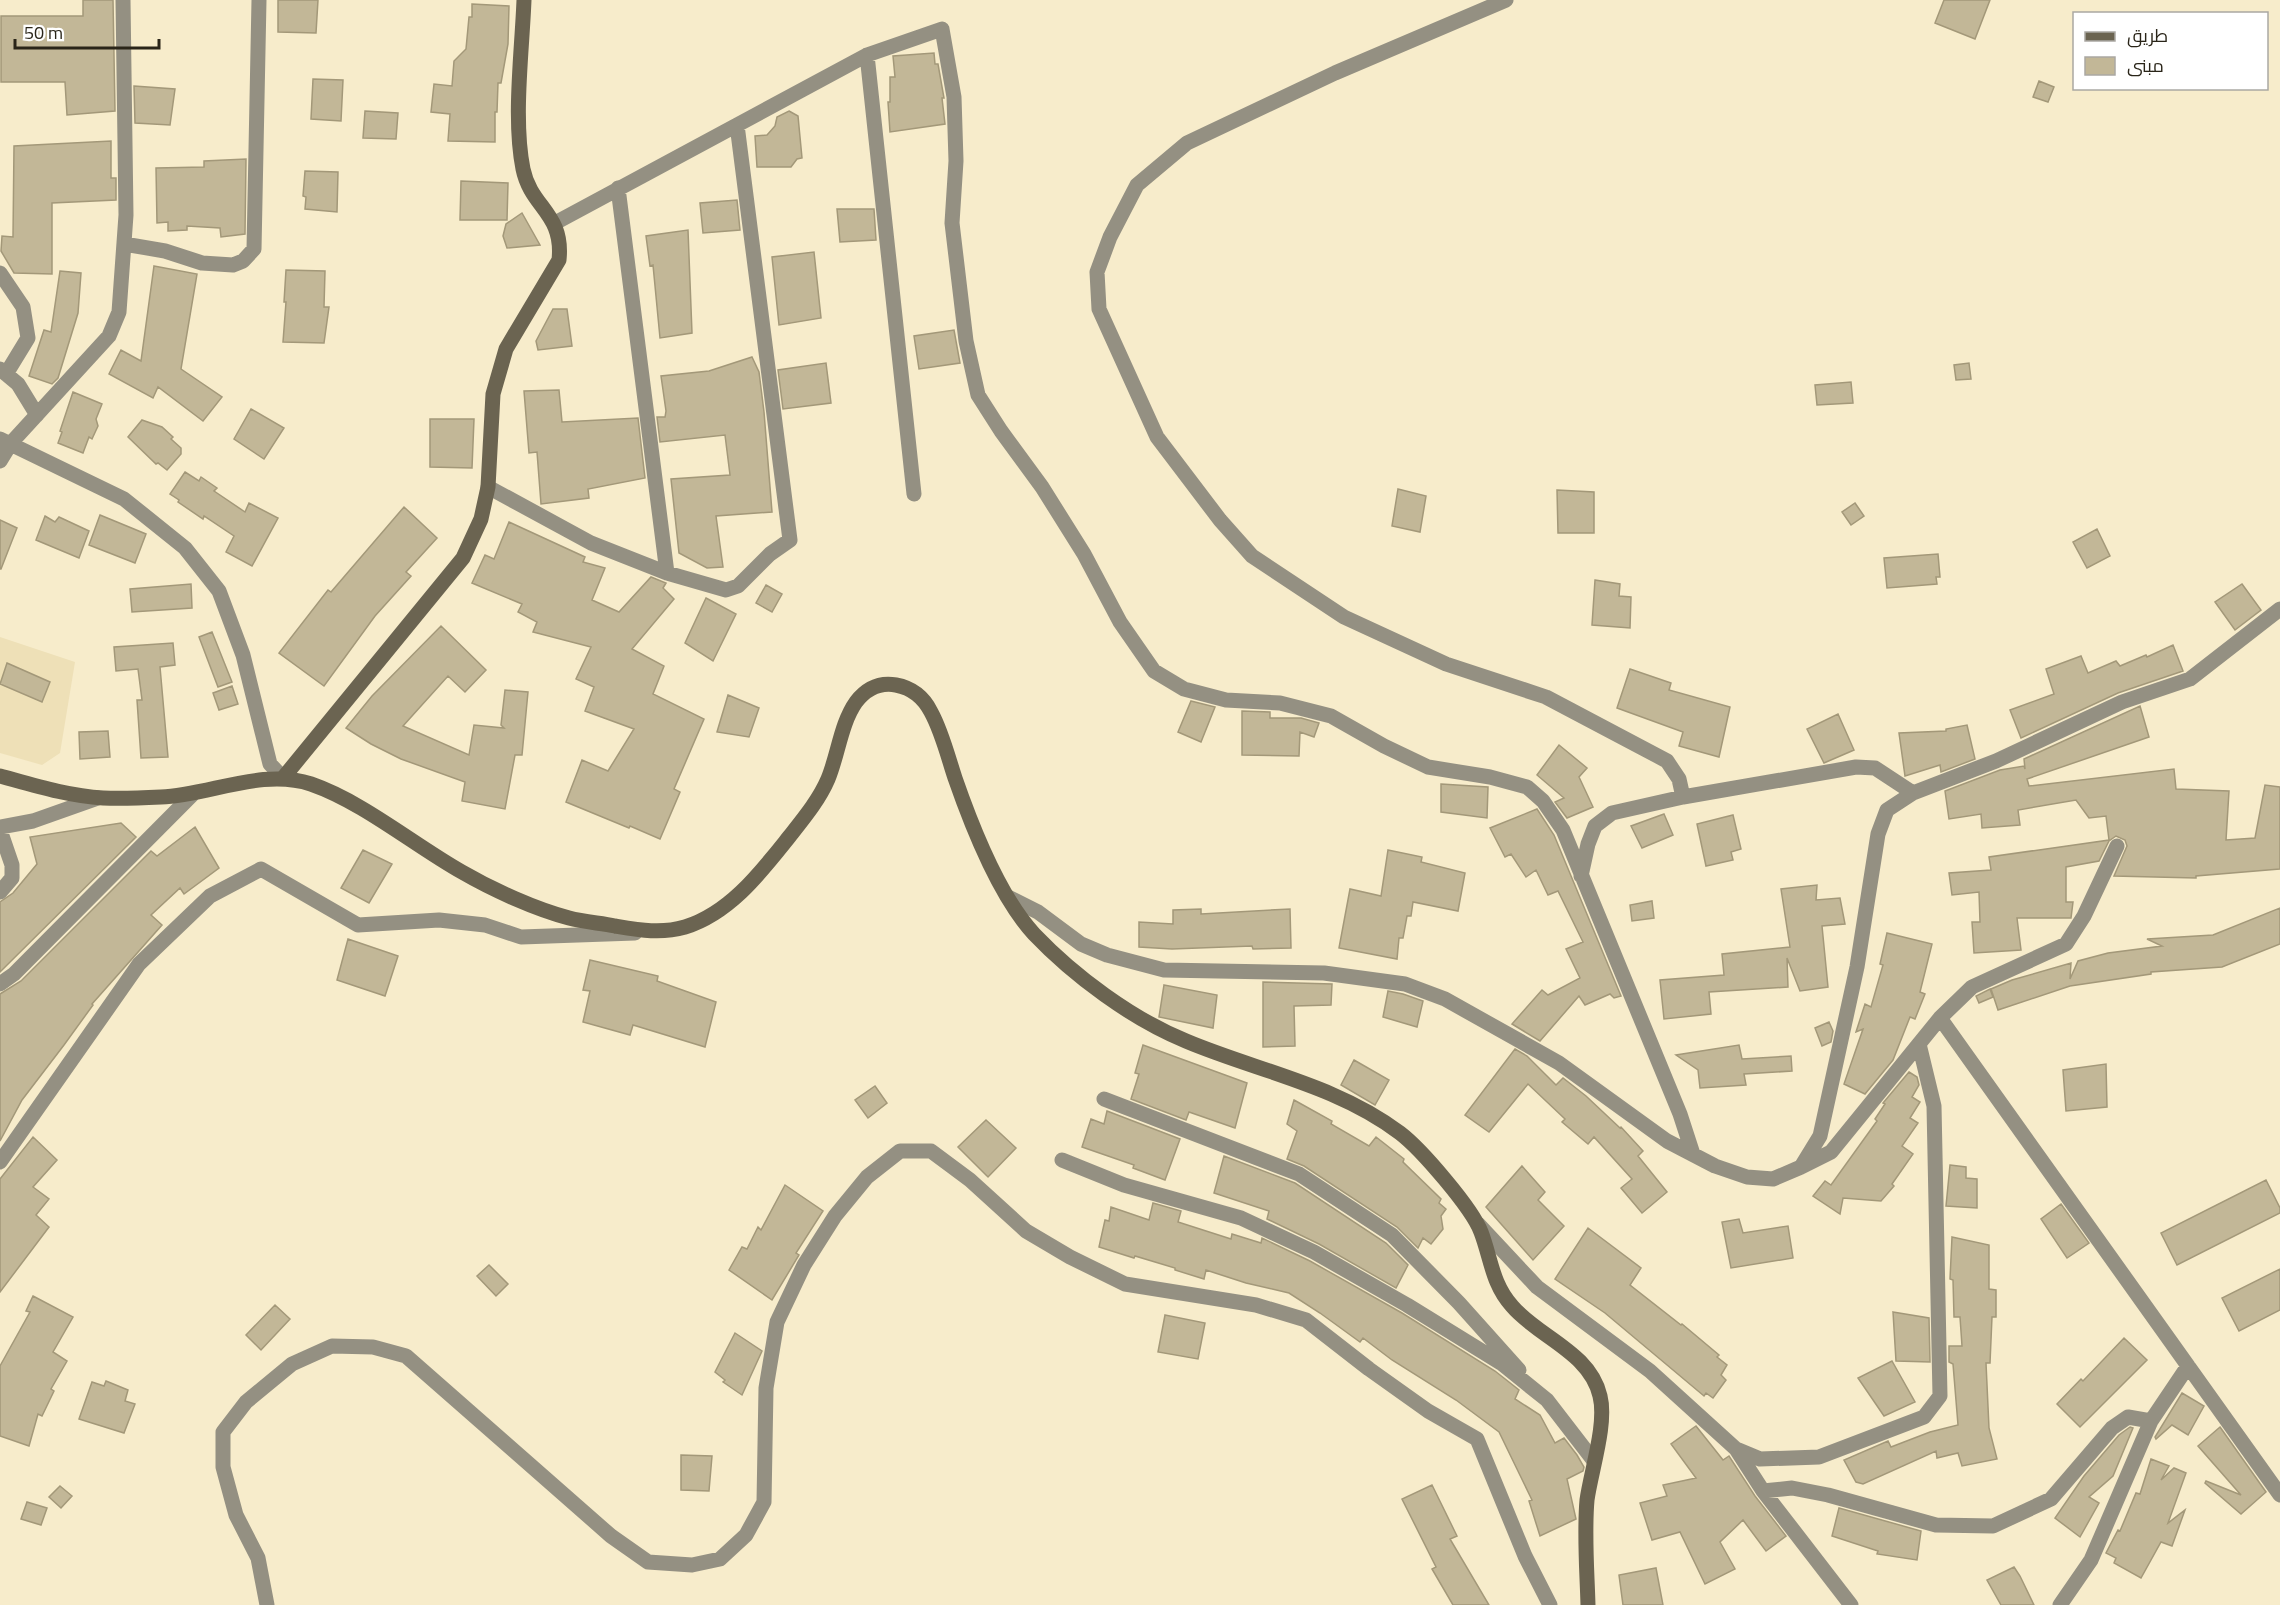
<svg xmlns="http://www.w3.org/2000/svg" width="2280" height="1605" font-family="'Titillium Web',Cairo,sans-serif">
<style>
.built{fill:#eee0b7}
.building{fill:#c2b797;stroke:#a39879;stroke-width:1.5}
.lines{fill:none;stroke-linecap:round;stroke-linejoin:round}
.minor{stroke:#949082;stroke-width:15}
.tertiary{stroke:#949082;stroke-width:15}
.secondary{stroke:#6b6451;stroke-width:15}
</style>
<rect width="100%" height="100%" fill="#f7eccb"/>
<path class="built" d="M0 637 75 662 60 753 42 765 0 753Z"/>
<path class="building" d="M83 0H113L115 111 67 115 65 82H1V16H83Z
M278 0H318L316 33 278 32Z
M1944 0H1990L1975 39 1935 23Z
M472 4 509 6 508 44 501 83H498L497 112H495V142L448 141 450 114 431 112 434 84 452 86 454 61 466 49 469 17H472Z
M934 53 935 64H938L944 98H942L945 124 890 132 888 102H890V77H895L893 56Z
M313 79 343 80 341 121 311 119Z
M2039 81 2054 87 2048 102 2033 97Z
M134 86 175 89 170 125 135 123Z
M365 111 398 113 396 139 363 138Z
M789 111 798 116 802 158 797 159 791 167H757L755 136 767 135 775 126 777 117Z
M111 141V178H116V200L52 203V274L14 273 1 251 2 236 13 237 14 146Z
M246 159 245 234 221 237 220 228 187 226V230L168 231V222L157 223 156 168 204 167V161Z
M305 171 338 172 337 212 305 209 306 197 303 196Z
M461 181 508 183 507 220H460Z
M737 200 740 230 703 233 700 203Z
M837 209H874L876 240 840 242Z
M522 213 540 245 507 248 503 236 506 224Z
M688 230 692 333 660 338 653 265 650 266 646 236Z
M814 252 821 318 779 325 772 257Z
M154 266 197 274 181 369 222 397 203 421 158 387 153 398 109 374 121 350 141 361Z
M286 270 325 271 324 307H329L324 343 283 342 286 302H284Z
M60 271 81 273 78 313 58 378 52 384 29 376 44 330 51 332Z
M553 309H567L572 346 538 350 536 341Z
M954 330 960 363 919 369 914 336Z
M752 357 759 372 764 412 772 512 716 516 723 567 707 568 679 553 671 479 730 475 725 435 660 442 657 417H665L666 411 661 376 709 371Z
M826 363 831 403 783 409 778 370Z
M1969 363 1971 379 1956 380 1954 365Z
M1851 382 1853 403 1817 405 1815 385Z
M559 390 562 422 638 418 645 478 588 489 589 498 541 504 537 452 529 453 524 391Z
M73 392 102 404 96 419 98 426 92 439 89 437 83 453 58 443 62 432 60 431Z
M251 409 284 428 264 459 234 439Z
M430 419H474L472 468 430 467Z
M142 420 162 427 173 437 171 439 181 448V454L167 470 158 463 156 464 128 437Z
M185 472 199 481 201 477 217 488 214 491 245 512 249 503 278 518 252 566 226 552 234 536 204 516 203 519 178 502 179 500 170 494Z
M1398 489 1426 496 1420 532 1392 526Z
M1557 490 1594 492V533H1558Z
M1855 503 1864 516 1851 525 1842 512Z
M404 507 437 538 406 572 411 576 375 616 324 686 279 653 328 590 331 592Z
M100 515 146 534 135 563 89 545Z
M45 516 55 522 59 517 89 531 79 558 36 540Z
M0 520 17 528 1 569H0Z
M509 522 585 557 583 562 605 568 592 600 619 612 651 577 666 583 663 588 674 599 632 649 664 666 653 694 704 719 674 789 680 792 660 839 630 826 629 828 566 802 582 760 608 771 634 729 585 711 594 687 576 679 591 647 533 632 537 622 518 612 522 604 472 583 485 555 494 559Z
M2097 529 2110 556 2087 568 2073 542Z
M1938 554 1940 577H1936L1937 584 1887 588 1884 558Z
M1595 580 1620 584 1619 596 1631 597 1630 628 1592 625Z
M191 584 192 608 132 612 130 589Z
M2242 584 2261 610 2235 630 2215 602Z
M766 585 782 594 772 612 756 603Z
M706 598 736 614 713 661 685 643Z
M441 626 486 670 465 692 448 676 403 726 469 755 474 725 504 728 501 725 505 690 528 692 522 755H515L505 809 462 801 465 782 401 759 371 744 346 728 372 696Z
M212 632 232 682 218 687 199 637Z
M173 643 175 665 160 667 168 757 141 758 137 700H142L138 669 116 671 114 647Z
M2173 645 2183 671 2118 693 2021 738 2010 710 2054 694 2046 669 2081 656 2088 673 2116 661 2120 666 2146 655 2147 657Z
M7 663 50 682 42 702 0 684Z
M1630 669 1671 683 1669 690 1730 707 1719 757 1679 746 1683 732 1617 708Z
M232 686 238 704 219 710 213 693Z
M728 695 759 708 749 737 717 732Z
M1191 701 1215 707 1201 742 1178 732Z
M2140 706 2149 737 2027 779 2029 786 2174 769 2176 789 2229 791 2226 840 2255 838 2265 785 2280 787V869L2196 876V878L2114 876 2127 846 2125 840 2116 836 2109 841 2099 861 2066 867V902H2073L2071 918H2017L2021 950 1974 953 1972 922H1980L1979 892 1952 895 1949 873 1991 870 1989 857 2109 840 2106 816 2089 818 2076 800 2018 810 2020 825 1982 828 1981 814 1949 819 1945 791 2000 770 2024 766 2025 769 2024 759Z
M1242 711 1270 712V718H1301L1319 723 1314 737 1300 732 1299 756 1242 755Z
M1838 714 1854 750 1824 763 1807 729Z
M1967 725 1975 759 1941 772 1940 765 1905 776 1899 733 1946 731V729Z
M108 731 110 757 80 759 79 732Z
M1559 745 1587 768 1579 777 1593 807 1567 818 1555 802 1564 798 1537 775Z
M1441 784 1488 787 1487 818 1441 812Z
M1537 809 1554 835 1621 996 1614 998 1610 994 1585 1005 1579 996 1540 1041 1512 1024 1542 990 1548 995 1580 978 1566 949 1583 942 1558 891 1548 895 1536 870 1526 877 1511 854 1505 857 1490 828Z
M1664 814 1673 835 1642 848 1631 826Z
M1733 815 1741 849 1731 852 1733 860 1706 866 1697 824Z
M121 823 136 837 0 972V902L13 893 37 864 30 837Z
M195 827 219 868 184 894 180 888 151 915 162 925 92 1004 93 1005 64 1045 22 1100 0 1141V994L21 981 151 851 157 856Z
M363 850 392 864 369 903 341 888Z
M1388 850 1422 857 1421 862 1465 873 1458 911 1413 902 1411 916H1407L1403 938H1399L1397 959 1339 948 1350 889 1381 896Z
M1817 885 1816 900 1840 898 1845 924 1822 926 1828 987 1800 991 1787 958 1788 987 1709 992 1711 1014 1664 1019 1660 980 1724 975 1722 954 1790 947 1781 889Z
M1652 901 1654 918 1632 921 1630 905Z
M2280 908V944L2222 967 2151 972V974L2070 986 1998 1010 1991 989 2012 980 2071 963 2070 979 2078 961 2108 953 2162 946 2147 939 2213 935Z
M1201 909V914L1290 909 1291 948 1253 949 1252 946 1172 949 1139 947V922L1173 924V910Z
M1887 933 1932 944 1920 992 1925 994 1915 1019 1910 1017 1893 1060 1865 1094 1844 1084 1863 1029 1856 1032 1865 1004 1871 1007 1883 965 1880 964Z
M348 939 398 956 385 996 337 980Z
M590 960 658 976 657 981 716 1002 705 1047 633 1025 630 1035 583 1022 590 991 583 990Z
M1263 982 1332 984 1331 1005 1294 1006 1295 1046 1263 1047Z
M1164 985 1217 995 1213 1028 1159 1017Z
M1990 989 1993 997 1979 1003 1976 996Z
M1388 991 1403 994 1423 1001 1417 1027 1383 1017Z
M1829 1022 1833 1031 1831 1042 1822 1046 1815 1028Z
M1143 1045 1247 1083 1235 1128 1189 1112 1186 1120 1131 1099 1139 1074 1135 1073Z
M1739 1045 1742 1059 1791 1056 1792 1071 1744 1074 1746 1085 1700 1088 1698 1070 1676 1055Z
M1515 1049 1527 1056 1556 1085 1563 1078 1586 1096 1620 1128 1621 1127 1643 1151 1638 1156 1667 1192 1642 1213 1621 1188 1632 1179 1594 1137 1588 1144 1562 1122 1565 1119 1528 1084 1489 1132 1465 1115Z
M1354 1060 1389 1080 1375 1105 1341 1085Z
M2106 1064 2107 1107 2066 1111 2063 1070Z
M1909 1072 1917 1077 1919 1085 1912 1097 1920 1102 1910 1118 1918 1123 1902 1146 1913 1154 1892 1184 1894 1186 1881 1201 1843 1198 1840 1214 1813 1196 1825 1181 1831 1185 1877 1121 1875 1119 1885 1104 1883 1103Z
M875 1086 887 1103 868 1118 855 1100Z
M1294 1100 1332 1121 1331 1124 1369 1146 1376 1137 1404 1159 1403 1162 1441 1199 1439 1203 1446 1209 1441 1216 1443 1229 1431 1244 1423 1238 1418 1248 1397 1227 1304 1166 1287 1159 1297 1131 1287 1124Z
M1107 1111 1180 1139 1165 1180 1133 1168 1134 1165 1082 1147 1091 1119 1104 1124Z
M986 1120 1016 1148 988 1177 958 1147Z
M33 1137 57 1160 33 1187 49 1199 36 1215 49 1227 0 1292V1179Z
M1224 1156 1295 1183 1386 1243 1408 1265 1396 1288 1319 1244 1267 1219 1269 1211 1214 1193Z
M1950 1165 1966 1167V1178L1977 1179V1208L1946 1206Z
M1522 1166 1545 1192 1538 1200 1564 1226 1533 1260 1486 1207Z
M2266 1180 2280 1208V1213L2177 1265 2161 1233Z
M785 1185 823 1211 796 1253 799 1255 772 1300 729 1270 742 1247 747 1249 758 1227 761 1230Z
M1153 1203 1181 1211 1178 1222 1231 1239 1232 1234 1261 1243 1262 1238 1310 1261 1402 1313 1495 1371 1519 1390 1515 1399 1540 1415 1555 1443 1564 1438 1577 1455 1584 1467 1583 1471 1567 1479 1576 1519 1540 1536 1529 1501 1532 1500 1499 1432 1456 1400 1392 1360 1363 1338 1360 1342 1320 1313 1289 1293 1246 1283 1206 1270 1204 1279 1175 1270V1268L1135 1256 1134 1258 1099 1247 1105 1220 1109 1221 1111 1207 1149 1220Z
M2061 1204 2089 1243 2067 1258 2041 1219Z
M1739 1219 1743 1233 1788 1226 1793 1258 1731 1268 1722 1222Z
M1588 1228 1641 1268 1630 1285 1681 1325 1682 1324 1719 1355 1717 1357 1727 1365 1721 1375 1726 1380 1713 1398 1706 1393 1704 1396 1605 1313 1555 1279Z
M1952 1237 1989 1245V1289L1996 1290V1317H1992L1990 1363H1986L1989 1428 1997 1459 1962 1466 1958 1453 1937 1458 1936 1451 1863 1484 1856 1482 1844 1460 1888 1441 1891 1447 1930 1432 1958 1425 1953 1364 1949 1362V1346H1962L1960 1317H1954L1953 1280 1950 1279Z
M489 1265 508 1284 496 1296 477 1276Z
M2280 1269V1310L2239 1331 2222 1298Z
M33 1296 73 1317 53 1352 67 1361 51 1389 54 1391 42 1416 38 1414 29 1446 0 1436V1366L30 1312 26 1311Z
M275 1305 290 1319 261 1350 246 1335Z
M1893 1312 1929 1318 1930 1362 1896 1361Z
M1165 1315 1205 1323 1198 1359 1158 1352Z
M735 1333 762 1351 742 1395 723 1382 725 1380 715 1372Z
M2124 1338 2147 1360 2080 1427 2057 1404 2081 1379 2083 1381Z
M1892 1361 1915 1402 1884 1416 1858 1378Z
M106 1381 128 1390 125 1401 135 1404 124 1433 79 1419 92 1382 104 1386Z
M2182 1393 2204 1406 2188 1435 2172 1425 2156 1439 2155 1437Z
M1696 1426 1723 1460 1729 1456 1755 1496 1786 1536 1766 1551 1743 1520 1720 1542 1735 1569 1705 1584 1680 1532 1652 1540 1640 1503 1667 1496 1663 1485 1696 1478 1671 1444Z
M2130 1427 2133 1428 2113 1476 2089 1497 2099 1503 2080 1537 2055 1518 2084 1476 2119 1435Z
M2220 1427 2266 1492 2241 1514 2205 1483 2206 1481 2241 1495 2198 1446Z
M681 1455 712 1456 709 1491 681 1490Z
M2151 1459 2169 1466 2161 1480 2174 1468 2186 1473 2168 1523 2185 1510 2172 1546 2161 1542 2141 1578 2114 1563 2116 1558 2106 1553 2118 1530 2120 1531 2136 1493 2140 1494Z
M1432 1485 1457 1536 1450 1539 1489 1605H1453L1432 1569 1436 1567 1402 1499Z
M60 1486 72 1496 61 1508 49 1497Z
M27 1502 47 1508 41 1525 21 1519Z
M1839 1508 1921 1531 1917 1560 1877 1554 1878 1551 1832 1536Z
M2014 1567 2020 1576 2034 1605H2001L1987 1580Z
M1656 1568 1663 1605H1623L1619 1575Z"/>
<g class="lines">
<path class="minor" d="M1506 0 1335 73 1187 143 1137 185 1110 237 1097 272 1099 309 1157 437 1220 520 1252 556 1344 617 1446 664 1546 697 1667 761 1679 779 1683 797
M867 55 914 494
M618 188 667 573
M555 223 867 55 942 29 954 97 956 161 952 223 966 341 978 395 1001 431 1042 487 1084 554 1120 622 1154 671 1184 689 1226 700 1280 703 1331 716 1384 746 1428 767 1490 777 1527 787 1543 801 1563 830 1680 1114 1693 1154
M124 244 165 251 202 263 233 265 243 261 254 249 259 0
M0 273 23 307 28 338 6 374
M0 369 18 384 37 415
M0 439 124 499 185 548 219 591 243 655 270 764 283 778
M0 461 11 443 109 336 119 312 126 215 123 0
M488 487 591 543 667 573 726 590 738 586 770 554 790 540 737 125
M0 827 33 821 98 798
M0 830 12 865V878L0 892
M1581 876 1588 844 1595 826 1612 813 1683 797 1856 767 1875 768 1913 793
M1008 897 1038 912 1081 944 1107 955 1164 970 1324 973 1405 984 1445 999 1559 1063 1667 1141 1715 1166 1747 1177 1773 1179 1801 1167 1820 1136 1857 967 1878 834 1887 810 1913 793 1996 761 2122 702 2190 679 2280 609
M0 984 14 974 192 795
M1940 1018 2280 1495
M1104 1099 1299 1174 1392 1235 1459 1303 1519 1370
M1062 1160 1124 1185 1241 1218 1314 1252 1407 1305 1501 1363 1547 1400 1594 1461
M0 1162 139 964 210 896 261 869 358 925 439 920 485 925 521 937 635 933
M1801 1167 1831 1152 1940 1018 1972 987 2066 944 2084 916 2117 846
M1478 1224 1537 1287 1650 1371 1736 1449 1760 1459 1819 1457 1924 1417 1940 1396 1934 1106 1919 1044
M1736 1449 1763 1491 1851 1605
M1763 1491 1792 1488 1828 1495 1936 1525 1993 1526 2051 1499 2112 1428 2128 1417 2151 1421
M2060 1605 2091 1560 2151 1421 2188 1366"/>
<path class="tertiary" d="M267 1605 258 1558 236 1515 223 1467V1432L246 1402 292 1364 332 1346 373 1347 406 1356 611 1536 648 1562 692 1565 720 1559 746 1535 764 1502 766 1388 777 1322 804 1265 835 1216 867 1177 900 1151H931L970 1180 1026 1231 1070 1257 1125 1284 1256 1305 1306 1320 1369 1369 1428 1411 1477 1439 1525 1556 1550 1605"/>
<path class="secondary" d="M0 776C33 785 68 796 103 798 122 799 142 798 161 797 210 795 262 768 311 784 363 802 414 845 462 872 493 890 535 909 569 918 584 922 600 923 615 926 639 930 661 934 685 927 730 913 761 872 789 837 804 818 819 800 828 779 838 755 841 723 856 702 866 689 879 682 896 685 912 688 924 698 931 712 942 732 948 757 955 778 972 827 999 896 1034 934 1074 976 1132 1019 1186 1041 1257 1071 1337 1085 1400 1133 1421 1149 1472 1208 1481 1232 1491 1258 1492 1284 1512 1306 1538 1337 1590 1352 1600 1396 1607 1424 1591 1471 1587 1500 1584 1534 1587 1570 1588 1605
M283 778 463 558 481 519 488 487 493 394 506 349 559 260C564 213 531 208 523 169 513 119 522 52 524 0"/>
</g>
<rect x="2073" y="12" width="195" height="78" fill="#ffffff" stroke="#aaa8a3" stroke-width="1.5"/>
<rect x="2085" y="32" width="30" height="9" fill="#6b6451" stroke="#aaa8a3" stroke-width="1.5"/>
<text x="2127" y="42" font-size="18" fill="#2a2519">طريق</text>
<rect x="2085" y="57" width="30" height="18" fill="#c2b797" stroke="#aaa8a3" stroke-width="1.5"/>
<text x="2127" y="72" font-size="18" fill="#2a2519">مبنى</text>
<path d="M15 39v9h144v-9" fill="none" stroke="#2a2519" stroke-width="3"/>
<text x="24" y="39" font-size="18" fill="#2a2519" stroke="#ffffff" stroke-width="4.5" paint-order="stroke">50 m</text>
</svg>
